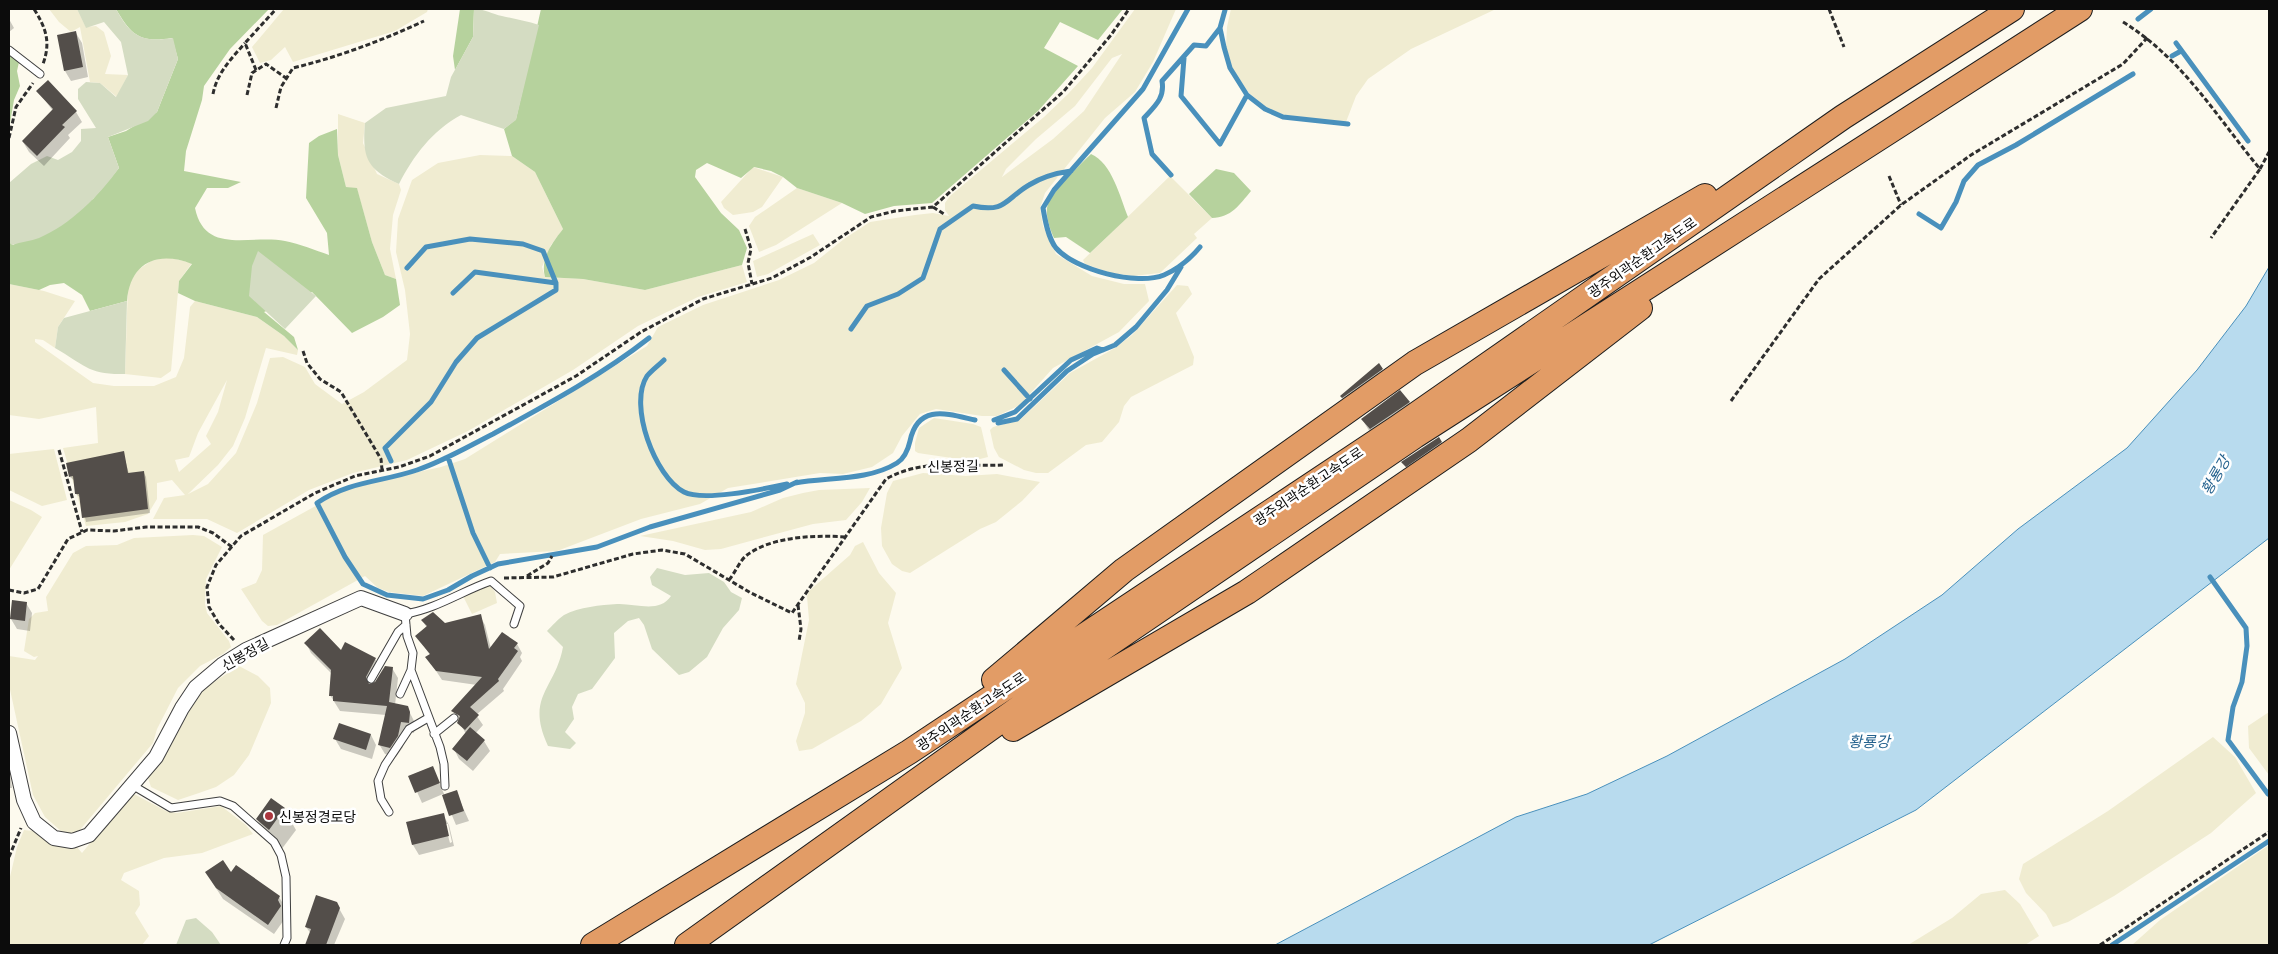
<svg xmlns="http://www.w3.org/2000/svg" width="2278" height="954" font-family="'PT Serif','Noto Sans KR',serif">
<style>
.farmland{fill:#f0ecd1;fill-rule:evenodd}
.forest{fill:#b6d29d}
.cemetery{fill:#d4dcc2}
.water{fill:#b8dbee;stroke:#4990bc}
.shadow{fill:#0003;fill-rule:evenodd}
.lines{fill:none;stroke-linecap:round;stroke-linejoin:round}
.stream{stroke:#4990bc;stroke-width:5}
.building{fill:#534e4a}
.lane-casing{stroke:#3f3f3f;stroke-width:9}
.street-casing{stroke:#3f3f3f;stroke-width:16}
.highway-casing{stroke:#1d1d1d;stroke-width:26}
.path{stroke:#2e2e2e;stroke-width:3;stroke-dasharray:5 2.5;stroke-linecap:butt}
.lane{stroke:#fff;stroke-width:7}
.street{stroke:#fff;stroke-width:14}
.highway{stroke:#e29c66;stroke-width:24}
.poi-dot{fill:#ab363e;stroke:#fff;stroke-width:2}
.labels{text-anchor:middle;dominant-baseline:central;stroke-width:5;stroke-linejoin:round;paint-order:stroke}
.street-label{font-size:14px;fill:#0c0c0c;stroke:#fff}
.poi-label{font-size:14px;fill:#0c0c0c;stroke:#fff;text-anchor:start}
.water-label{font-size:15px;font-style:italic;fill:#25628e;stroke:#fff}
</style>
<rect width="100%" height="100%" fill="#fdfaee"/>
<path class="farmland" d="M49 9H77L86 27 96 26 104 32 111 56 105 74 128 75 117 97 100 83 90 82 80 27 71 32 59 22Z
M284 9H428L427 12 395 31 293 62 285 47 271 60 260 63 252 47Z
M1135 9H1176L1153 62 1135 92 1105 118 1045 193 1040 208 1043 226 1056 254 1092 276 1124 284H1145L1149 301 1119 332 1053 368 1020 405 997 416H982L936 409 920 414 902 436 893 453 872 467 843 474 820 473 728 488 700 504 641 519 557 551 500 554 495 562 423 596 389 592 378 588 365 576 277 625 268 626 262 621 241 589 256 583 262 570 263 535 350 487 441 467 465 459 647 346 658 327 703 305 779 280 814 263 844 239 870 222 915 215 933 213 949 216 945 210V203L950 196 1044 117 1068 94 1092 68ZM1122 54 1084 111 1053 139 1002 177 1006 169 1036 139 1075 106 1112 58Z
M1231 9H1496L1411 49 1368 79 1356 96 1346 122 1284 115 1266 107 1249 93 1232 68 1226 47 1227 27Z
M338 114 365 123 363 143 377 174 399 184 401 190 393 215 390 249 396 279 385 275 372 242 357 189 346 187 338 155Z
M480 155 512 156 535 172 563 229 551 245 542 267 545 277 583 279 645 290 742 265 747 282 698 297 638 326 573 370 468 431 407 460 353 473 309 490 237 533 207 519H153L164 498 185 495 172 480 157 483V499L148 514 125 522 86 526 63 448 98 443 96 407 39 419 9 415V284L44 291 75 301 58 327 55 348 43 340 35 339V342L93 383 114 386H154L176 377 184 358 190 307 195 301 257 317 284 336 298 350 297 355 266 348 245 418 233 446 218 465 188 494 208 484 236 453 257 403 270 358 283 357 305 367 315 384 342 404 364 392 407 360 410 334 405 290 396 252 398 219 412 180 438 163ZM227 380 218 412 206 436 211 444 179 472 175 460 189 457 198 433Z
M753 167 783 177 762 207 753 212 733 215 724 208 721 202Z
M1170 176 1212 218 1194 234 1197 238 1160 273 1133 276 1111 273 1085 264 1083 260Z
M797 188 842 203 776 245 759 252 749 226 755 217Z
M813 234 820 245 768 274 757 277 753 261Z
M167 257 192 263 179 281 171 371 161 378 125 374 128 284 138 270 151 261Z
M1177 285 1188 286 1192 294 1176 313 1194 357 1193 365 1131 397 1124 406 1119 422 1102 442 1086 445 1048 473H1036L1024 470 999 457 994 448 990 430 993 427 1020 420 1070 373 1115 348 1132 335Z
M934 418 973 424 981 427 988 457 972 461 918 453 915 451V443L919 428Z
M54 449 67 500 42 506 9 490V454Z
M923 473 966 476 997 474 1040 482 1022 501 996 522 980 529 910 573 902 571 892 564 882 546 881 528 887 493 893 481Z
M870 488 862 502 846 520 813 524 721 549 705 550 673 541 640 536 751 512 783 498 803 493 819 490Z
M9 500 31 510 42 517 9 570Z
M193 535 204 536 222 547 206 579 205 604 207 613 229 641 231 647 223 654 200 666 178 688 157 729 153 743 79 831 74 835 61 831 45 817 33 795 9 685V656L35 660 38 656 34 657 24 651 29 619 35 613 48 611 46 597 73 553 86 546 117 545 134 538Z
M863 542 879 573 896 593 888 623 902 668 881 704 861 721 812 749 799 751 796 741 805 713V703L796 684 809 620 807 596 809 591 850 555 855 546Z
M489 584 495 592 497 603 472 614 463 596Z
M239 666 258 676 270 688 271 703 249 755 234 775 216 787 199 793 178 800 151 787 148 778 150 773 160 765 195 701 206 687Z
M2269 712V775L2249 748 2248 726Z
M2213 737 2235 757 2256 793 2211 833 2114 896 2068 922 2053 927 2046 914 2026 893 2019 879 2023 864 2108 811Z
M134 794 166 811 177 813 221 806 246 825 253 834 202 853 164 858 124 873 121 880 139 891 140 905 135 913 149 936 142 945H9V881L17 847 24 830 33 831 46 838 77 847 82 853 127 798Z
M2269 845V945H2132L2160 920Z
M2005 890 2020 904 2039 936 2025 945H1908L1952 918 1981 894Z"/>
<path class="forest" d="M116 9H269L230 49 204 86 202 100 186 151 184 171 241 182 228 188H207L195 208C205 256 251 234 285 241 300 244 315 250 329 255L327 233 306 198 309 143 319 136 337 129 338 155 346 187 357 188 372 242 385 275 396 279 400 305 383 317 352 333 312 292 264 312 294 337 298 350 284 336 257 317 195 301 178 293 179 281 192 264C157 250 130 263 127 301L90 311 82 295 64 283 50 285 39 290 9 284V242L13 245 93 199 119 168 108 137 126 131 157 112 178 59 172 38C140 43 132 36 116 9Z
M460 9H474L473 37 455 70 453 56Z
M541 9H1123L1098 40 1060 22 1044 48 1078 66 1038 111 932 203 894 206 865 214 842 203 797 188 783 177 771 171 754 167 741 178 707 163 696 170 695 177 721 213 739 230 747 248 742 265 645 290 583 279 545 277C540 259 552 243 563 229L535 172 512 156 504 129 516 119Z
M9 55 19 62 17 71 20 86 14 100 9 129Z
M1091 154C1112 163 1120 197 1128 217L1090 253 1066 237 1054 238C1050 229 1046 218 1047 208 1049 193 1080 165 1091 154Z
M1216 169 1234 173 1251 191C1240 204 1231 218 1212 218L1189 194Z"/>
<path class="cemetery" d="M77 9H116C131 36 141 43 173 38L178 59 157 112 148 121 108 137 119 168C100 195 70 225 39 238 31 241 21 242 12 245L9 242V183L31 164 47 156 58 160 72 152 81 141V129L96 128 78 99V89L86 82 100 83 116 97 128 75 121 42 104 22 86 28Z
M474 9C485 9 492 14 502 16 515 19 526 21 539 25L516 120 504 129 461 115C432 131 414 155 399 184 367 169 362 158 365 123L386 108 446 96 451 77 473 37Z
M258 251 316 296 285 329 249 296 252 266Z
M127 301 125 374C88 375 85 365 55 348L58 327 64 318Z
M657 568 685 575 709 573 724 582 731 592 742 598 739 610 723 628 707 657 689 672 679 675 652 649 644 625 639 618 628 621 614 633 615 658 592 689 578 694 572 707 574 719 565 732 576 743 570 749 548 746C525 696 555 690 563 647L547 631C552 626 558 619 564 615 579 607 601 605 617 604 635 603 659 614 671 596L652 585 650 577Z
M196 918 212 932 221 945H176L186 920Z"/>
<path class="water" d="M2269 267V538L1916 810 1649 945H1275L1516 817 1587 794 1667 756 1845 659 1942 595 2018 529 2127 448 2197 370 2246 306Z"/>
<path class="shadow" d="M9 19 14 28 9 32Z
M76 33 82 43 88 77 71 81 65 71Z
M48 82 76 112 82 122 68 135 70 138 44 166 29 152 23 142 53 111 38 91Z
M1382 370 1394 390 1353 417 1341 396Z
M1409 403 1421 423 1374 439 1362 419Z
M1441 442 1453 463 1415 483 1403 462Z
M123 452 129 474 144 473 146 477 150 513 86 522 81 498 76 494 75 481 70 477Z
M26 603 32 613 30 631 17 629 11 619Z
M480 616 485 625 491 649 517 644 522 653 520 657 522 661 503 689 504 691 476 715 483 725 475 734 484 741 490 751 473 771 459 759 454 749 466 734 453 711 477 685 442 680 427 657 430 655 417 636 427 628 422 620 445 625Z
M306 643 375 659 381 669 374 681 376 683 392 668 398 678 395 705 407 707 415 723 414 733 406 731 403 747 396 757 385 754 379 744 386 715 340 711 330 695 332 674 311 653Z
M371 735 376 745 372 759 341 749 335 739Z
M9 766 12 788H9Z
M432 767 445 796 456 792 469 821 456 825 443 794 422 803 410 776Z
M284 809 296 830 281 850 269 840 257 819Z
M443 815 449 825 454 846 419 855 413 845 408 823ZM445 824H448L452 842 450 843Z
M231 874 279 897 285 907 283 911 286 917 274 934 223 899 212 882Z
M336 903 345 919 334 945H306L311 934 306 927Z"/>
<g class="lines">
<path class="stream" d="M1188 9 1143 89 1054 190 1043 208C1045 220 1048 238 1056 248 1075 270 1137 286 1164 275 1178 269 1190 259 1200 247
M1225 10 1220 28 1224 47 1230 68 1247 95 1265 109 1283 117 1348 124
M2138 19 2151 9
M2176 43 2248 141
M2172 56 2181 51
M1184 58 1181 96 1220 144 1247 95
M1171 175 1152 154 1144 118C1155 106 1165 98 1162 81L1194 45 1206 46 1220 28
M1919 214 1941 228 1956 202 1964 181 1978 165 2016 145 2133 74
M407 268 426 247 470 239 523 244 543 251 556 283
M851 329 867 306 898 294 923 278 940 229 973 206C1006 213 1005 199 1029 185 1042 177 1056 173 1071 171
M649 338C602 375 546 405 493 434 469 446 444 461 417 470 382 482 349 481 317 503L345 557 363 584 387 595 423 599 448 590 472 576 498 564 597 547 650 527 780 490 797 482
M664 360C659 365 652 370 647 376 628 405 655 477 684 492 704 502 764 489 787 484
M1004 370 1030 399
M994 420 1015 412 1071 360 1097 348 1103 350
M998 423 1017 419 1067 371 1093 354 1115 345 1136 327 1167 290 1181 267
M448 457 473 533 490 568
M391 461 385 448 431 402 456 362 477 338 556 290V283L475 272 453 293
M795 483C827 477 868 481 897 463 905 458 908 450 910 441 918 403 948 414 975 420
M2210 577 2246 628 2247 646 2242 682 2233 707 2228 740 2268 794
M2112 945 2269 841"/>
</g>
<path class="building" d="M76 31 83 67 64 71 57 35Z
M48 80 77 111 62 125 65 127 37 156 22 141 53 109 36 91Z
M1379 363 1383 369 1342 398 1340 396Z
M1400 390 1410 402 1370 429 1361 419Z
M1439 437 1442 442 1406 467 1401 462Z
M124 451 128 473 144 471 148 509 82 518 79 494H75L73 476 69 477 66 463Z
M12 600 27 602 25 621 10 619Z
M433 612 445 623 481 614 489 649 502 632 518 643 514 648 518 651 498 679 499 681 470 707 479 715 465 730 457 723 460 716 451 711 482 677 436 671 425 657 430 654 415 636 427 626 421 620Z
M320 628 341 650 345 642 376 658 366 677 369 684 375 682 385 666 393 667 389 702 408 706 410 712 409 723 401 722 398 736 390 748 378 745 387 706 333 701V696H329L331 670 304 643Z
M339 723 371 734 366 750 333 739Z
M470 727 485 740 467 761 452 749Z
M433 766 440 783 415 793 408 776Z
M457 790 464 811 449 816 442 795Z
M271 798 285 808 269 830 256 819Z
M444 813 449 836 412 845 406 822Z
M223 860 231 872 236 865 280 896 278 900 281 906 268 925 216 888 205 872Z
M316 895 337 902 340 908 326 945H305L311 929 305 927Z"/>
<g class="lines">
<g class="lane-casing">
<path id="lane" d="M9 50 40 74
M371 679 398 632 406 625
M400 694 411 670
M434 734 454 718
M132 785 171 808 220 801 233 806 274 842 281 855 286 877 287 938 284 945
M445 786 444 764 440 747 411 670 413 653 407 636 405 614C436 609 462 591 491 581L520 606 514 624
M389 812 381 799 378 781 385 765 409 729 428 718"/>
</g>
<g class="street-casing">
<path id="street" d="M9 733 24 800 34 822 54 838 72 841 89 835 102 820 156 757 182 708 196 687 222 665 246 650 361 598 405 614"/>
</g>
<g class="highway-casing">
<path id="highway" d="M994 680 1124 570 1415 363 1705 196
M1013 729 1247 592 1469 440 1640 308
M593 945 909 752 1398 427 1843 117 2012 9
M687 945 1093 655 1415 436 2080 9"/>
</g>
<path class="path" d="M34 9C46 28 51 42 43 64
M1829 9 1844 47
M2123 22C2183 59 2216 116 2260 169L2211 238
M256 70 245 43 276 9
M213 94C217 73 231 59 245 43
M247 95 252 73 266 64 286 78
M276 108 281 87 293 68C338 57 381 41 424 21
M9 138 16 107 33 83
M2260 169 2269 152
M1889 176 1901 205
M933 207 944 214
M745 229 751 249 748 263 752 284
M303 351 307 363 320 379 341 392 381 459 382 470
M1731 401 1819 279 1901 205 1971 155 2123 64 2148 37
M59 450 82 532
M527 576 548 563 552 556
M504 578 553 577 633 554 662 550 685 554 751 593 792 613 886 479C924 458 962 467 1003 465
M729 580C735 573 740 560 747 555 772 536 817 535 846 537
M9 590 24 593 38 589 68 539 87 530 114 531 146 527H198L213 533 232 547
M798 605 801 629 799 641
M234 640 219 624 209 607 207 587 216 565 241 536 315 493 355 476 399 467 430 456 576 376 641 332 703 299 772 278 811 257 871 217 895 211 933 207 1064 91 1111 35 1129 9
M9 857 21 828
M2100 945 2269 832"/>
<use href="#lane" class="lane"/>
<use href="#street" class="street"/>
<use href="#highway" class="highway"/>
</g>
<circle class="poi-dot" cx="269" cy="816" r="5"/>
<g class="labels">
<g class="street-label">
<text transform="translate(1642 257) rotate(-35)">광주외곽순환고속도로</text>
<text transform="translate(953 466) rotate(-1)">신봉정길</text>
<text transform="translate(1308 486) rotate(-34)">광주외곽순환고속도로</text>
<text transform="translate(245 654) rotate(-29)">신봉정길</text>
<text transform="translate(971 711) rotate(-34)">광주외곽순환고속도로</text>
</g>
<g class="poi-label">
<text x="279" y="816">신봉정경로당</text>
</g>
<g class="water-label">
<text transform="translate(2215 475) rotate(-60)">황룡강</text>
<text x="1869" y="741">황룡강</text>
</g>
</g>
<rect width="2278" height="954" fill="none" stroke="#0c0c0c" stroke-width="20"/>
</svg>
